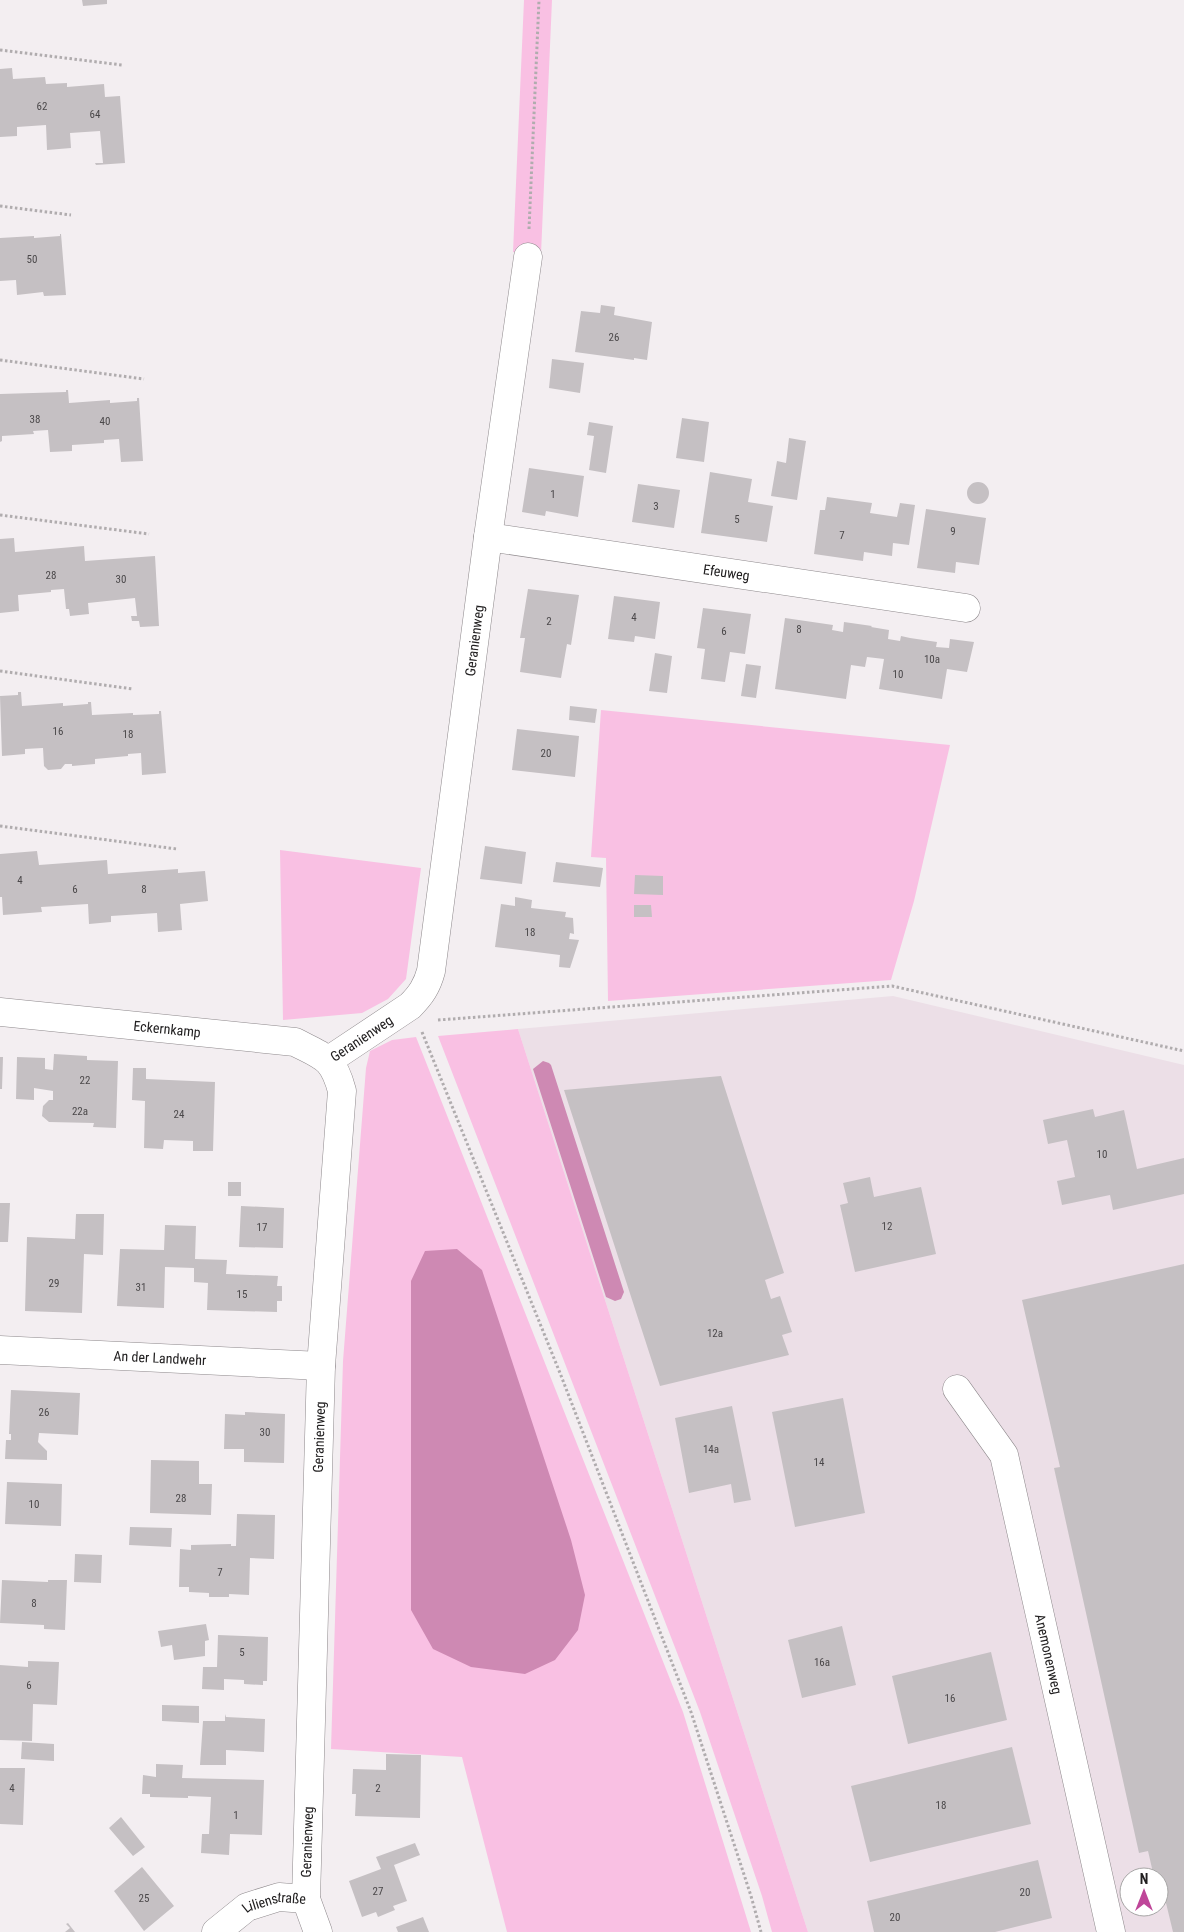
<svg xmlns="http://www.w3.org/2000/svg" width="1184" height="1932" font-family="'Roboto Condensed',sans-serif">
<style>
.built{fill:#ecdfe7;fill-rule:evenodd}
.green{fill:#f9c0e3}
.water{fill:#ce89b3}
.building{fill:#c5c0c3}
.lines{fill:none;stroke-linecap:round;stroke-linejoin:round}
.minor-casing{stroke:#8e898c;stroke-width:29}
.path{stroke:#b0acae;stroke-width:3;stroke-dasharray:2.5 2.5;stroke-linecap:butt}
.minor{stroke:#fff;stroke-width:28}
.labels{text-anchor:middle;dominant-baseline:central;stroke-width:4;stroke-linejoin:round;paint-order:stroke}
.number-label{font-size:11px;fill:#4b484a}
.street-label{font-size:14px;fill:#222021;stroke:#fff}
</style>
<rect width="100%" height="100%" fill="#f3eef1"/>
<path class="built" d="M893 996 1184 1065V1932H808L518 1029ZM1129 1877H1159V1907H1129Z"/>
<path class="green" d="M524 0H552L541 254 513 252Z
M601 710 950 745 914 901 891 980 608 1001 606 858 591 857Z
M280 850 421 868 406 979 388 999 362 1013 283 1020Z
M518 1029 808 1932H772L762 1896 700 1712 438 1036Z
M416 1037 683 1712 751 1932H507L462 1757 331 1749 343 1361 366 1068 370 1051 392 1040Z"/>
<path class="water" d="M543 1061 549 1063 551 1065 624 1292 621 1299 615 1301 606 1297 533 1069Z
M457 1249 482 1270 571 1540 585 1595 578 1630 555 1660 525 1674 471 1667 433 1649 411 1610V1281L425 1251Z"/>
<path class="building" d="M82 0H107V4L83 6Z
M12 68 13 79 45 77 46 84 67 83V87L104 84 105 97 120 96 125 163 96 165 95 163H103L100 131 70 133 71 148 47 150 46 125 17 127V136L0 137V69Z
M60 234H61L66 295 44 296 43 292 17 295 16 280 0 281V238L34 236V238L60 236Z
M601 305 615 307 614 315 652 322 647 360 634 358V360L575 352 581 311 600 313Z
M552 359 584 363 580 393 549 388Z
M66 390H68L69 403 110 400V403L137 401V398H139L143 461 121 462 119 439 104 440V443L72 445V451L50 452 48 430 33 431 34 434 2 436V441L0 442V394L66 392Z
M682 418 709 422 704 462 676 458Z
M589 422 613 426 606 473 589 470 594 436 587 435Z
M789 438 806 441 797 500 771 496 777 461 786 463Z
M529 468 584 476 578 517 546 511 545 516 522 512Z
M710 472 752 479 748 502 773 506 767 542 701 533Z
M967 493a11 11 0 1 1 22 0a11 11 0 1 1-22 0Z
M638 484 680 490 674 528 632 522Z
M827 497 872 503 870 513 897 517 900 503 915 505 909 545 893 543 892 556 864 552 863 561 814 554 820 510H825Z
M926 509 986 518 979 565 956 562 955 573 917 568Z
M14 538 15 552 84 546 85 561 155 556 159 626 140 627 139 621H132L131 616H137L135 598 88 603 89 614 70 616 69 609H66L64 589 51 590V592L18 595 19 611 0 613V539Z
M528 589 579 595 571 645 567 644 561 678 520 672 525 638H520Z
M614 596 660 602 655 639 635 636 634 642 608 639Z
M703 608 751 614 745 654 730 652 725 682 701 679 705 649 697 648Z
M785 618 833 625 832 630 843 632 844 622 872 626 871 627 889 630 888 639 900 641 901 636 910 638 937 642 936 647 949 648 950 639 974 642 967 672 947 669 942 699 879 689 884 659 867 657 865 667 851 665 846 699 775 689Z
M655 653 672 656 667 693 649 691Z
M746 664 761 666 756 698 741 696Z
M18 692H21L22 706 63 703V706L88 704V702H91L92 715 133 713V715L159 714V711H161L166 773 142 775 141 753 128 754V756L95 759V764L72 766V764H65L61 769 48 770 44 766 43 748 25 749V754L2 756 0 696 18 695Z
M570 706 597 709 595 723 569 720Z
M517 729 579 736 575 777 512 770Z
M485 846 526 852 522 884 480 879Z
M37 851 39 865 107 860 108 874 178 869V873L205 871 208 901 180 904 182 930 158 932 157 913 111 916V922L89 924 88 904 41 907 42 912 3 915 2 897H0V854Z
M556 862 603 868 600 887 553 882Z
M635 875 663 876V895L634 894Z
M515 897 532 900 531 908 566 912 565 917 573 918 574 934 570 933 569 939 579 940 570 968 559 967 560 955 495 947 501 904 515 906Z
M634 905H651L652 917H634Z
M54 1054 87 1056V1060L118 1061 116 1128 93 1127 94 1123 49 1122 42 1116 43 1106 49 1100H53V1091L34 1088V1100L16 1099 17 1057 45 1058V1069L53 1070Z
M0 1057H3L2 1089H0Z
M133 1068H146V1079L215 1082 213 1151H193V1141L164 1140 163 1149 144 1148 145 1101 132 1100Z
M721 1076 784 1273 765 1280 771 1299 780 1296 792 1332 782 1335 789 1355 660 1386 564 1090Z
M1093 1109 1095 1117 1124 1110 1137 1169 1184 1158V1194L1113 1210 1110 1195 1062 1205 1057 1181 1075 1177 1067 1140 1048 1144 1043 1120Z
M870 1177 874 1197 921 1187 936 1254 855 1272 840 1205 848 1203 843 1183Z
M228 1182H241V1196H228Z
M0 1203H10L8 1242H0Z
M241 1206 284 1208 283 1248 239 1247Z
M76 1214H104L103 1255 84 1254 82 1313 25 1311 27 1237 75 1239Z
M165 1225 196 1226 195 1259 227 1260 226 1274 278 1276 277 1286H282V1301H277V1312L207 1310 208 1283 194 1282V1268L165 1267 164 1308 117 1306 120 1249 164 1250Z
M1184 1264V1932H1173L1166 1903 1160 1904 1159 1877H1154L1148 1851 1139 1853 1054 1468 1060 1467 1022 1300Z
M11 1390 80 1393 78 1435 39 1433 38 1442 47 1451V1460L5 1459 6 1440H11V1434H9Z
M843 1398 865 1513 795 1527 772 1412Z
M732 1406 751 1500 734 1503 731 1484 689 1493 675 1418Z
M245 1412 285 1414 284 1463 244 1462V1449H224L225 1414 245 1415Z
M151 1460 199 1461V1484H212L211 1515 150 1513Z
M7 1482 62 1484 61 1526 5 1524Z
M237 1514 275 1515 274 1559 250 1558 249 1595 229 1594V1597H209V1593L189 1592V1587H179L180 1549 191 1550V1545L231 1544V1546H236Z
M130 1527 172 1528 171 1547 129 1545Z
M75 1554 102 1555 101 1583 74 1582Z
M2 1580 48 1582V1580H67L65 1630 44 1629V1625L0 1623Z
M206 1624 209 1640 205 1641V1656L174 1660 172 1645 161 1647 158 1631Z
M842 1626 856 1685 802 1698 788 1640Z
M218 1635 268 1637 267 1681H263V1685L244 1684V1680L224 1679V1690L202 1689 203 1667H217Z
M991 1652 1007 1720 908 1744 892 1676Z
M28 1661 59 1662 57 1705 33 1704 32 1741 0 1740V1665L28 1667Z
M162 1705 199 1706V1723L162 1721Z
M225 1714 226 1717 265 1719 264 1752 226 1750V1765H200L203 1721H225Z
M22 1742 54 1744V1761L21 1759Z
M1012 1747 1031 1824 870 1862 851 1786Z
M386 1754 421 1755 420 1818 355 1816 356 1794H352L353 1769 386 1770Z
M156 1764 183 1765 182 1778 264 1780 262 1835 230 1834 229 1855 201 1853 202 1834H209L211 1797 188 1796V1798L150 1797V1794H142L143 1775 156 1777Z
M0 1768H25L23 1825 0 1824Z
M121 1817 145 1847 133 1856 109 1828Z
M415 1843 420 1855 394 1865 407 1901 393 1906 395 1910 378 1917 376 1912 362 1917 349 1881 381 1869 376 1857Z
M1038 1860 1052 1918 995 1932H874L867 1901Z
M142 1867 174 1906 144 1931 114 1891Z
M423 1917 429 1932H398L396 1927Z
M68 1923 71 1927 75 1932H65L70 1928 66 1924Z"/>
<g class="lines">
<g class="minor-casing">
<g id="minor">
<path id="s1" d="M488 537 966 608"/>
<path id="s2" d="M0 1012 295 1042C324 1057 333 1057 342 1091L321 1366 306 1899 318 1932"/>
<path id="s3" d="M329 1060 410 1006C421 995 427 986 431 971L488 537 528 257"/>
<path id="s4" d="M0 1350 321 1366"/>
<path id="s5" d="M957 1389 1004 1455 1111 1932"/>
<path id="s6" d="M216 1932 247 1907 279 1897 306 1899"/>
</g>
</g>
<path class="path" d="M0 50 122 65
M0 206 71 215
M529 229 539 0
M0 360 144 379
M0 515 149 534
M0 671 133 689
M0 826 177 849
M438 1020 892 986 1184 1051
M422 1032 560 1373 691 1712 751 1896 761 1932"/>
<use href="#minor" class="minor"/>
</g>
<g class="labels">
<g class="number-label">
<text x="42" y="106">62</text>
<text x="95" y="114">64</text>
<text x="32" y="259">50</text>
<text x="614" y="337">26</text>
<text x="35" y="419">38</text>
<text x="105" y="421">40</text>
<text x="553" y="494">1</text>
<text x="656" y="506">3</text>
<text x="737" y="519">5</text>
<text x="953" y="531">9</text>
<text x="842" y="535">7</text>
<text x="51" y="575">28</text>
<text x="121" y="579">30</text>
<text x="634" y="617">4</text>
<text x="549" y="621">2</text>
<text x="799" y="629">8</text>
<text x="724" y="631">6</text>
<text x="932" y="659">10a</text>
<text x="898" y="674">10</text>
<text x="58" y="731">16</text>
<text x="128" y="734">18</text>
<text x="546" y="753">20</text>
<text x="20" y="880">4</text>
<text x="75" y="889">6</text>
<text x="144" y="889">8</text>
<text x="530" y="932">18</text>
<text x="85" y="1080">22</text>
<text x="80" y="1111">22a</text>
<text x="179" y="1114">24</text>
<text x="1102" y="1154">10</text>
<text x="887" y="1226">12</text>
<text x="262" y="1227">17</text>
<text x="54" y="1283">29</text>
<text x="141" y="1287">31</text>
<text x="242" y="1294">15</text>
<text x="715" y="1333">12a</text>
<text x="44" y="1412">26</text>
<text x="265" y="1432">30</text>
<text x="711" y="1449">14a</text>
<text x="819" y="1462">14</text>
<text x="181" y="1498">28</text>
<text x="34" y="1504">10</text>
<text x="220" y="1572">7</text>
<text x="34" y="1603">8</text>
<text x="242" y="1652">5</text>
<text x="822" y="1662">16a</text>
<text x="29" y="1685">6</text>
<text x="950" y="1698">16</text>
<text x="12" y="1788">4</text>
<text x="378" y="1788">2</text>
<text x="941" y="1805">18</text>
<text x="236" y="1815">1</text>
<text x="378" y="1891">27</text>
<text x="1025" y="1892">20</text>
<text x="144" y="1898">25</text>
<text x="895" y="1917">20</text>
</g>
<g class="street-label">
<text stroke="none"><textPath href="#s1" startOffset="241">Efeuweg</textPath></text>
<text stroke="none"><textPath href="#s3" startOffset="472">Geranienweg</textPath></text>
<text stroke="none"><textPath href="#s2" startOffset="168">Eckernkamp</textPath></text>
<text stroke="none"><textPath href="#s3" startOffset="39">Geranienweg</textPath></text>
<text stroke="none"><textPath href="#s4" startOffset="160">An der Landwehr</textPath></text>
<text transform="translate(319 1437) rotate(-88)">Geranienweg</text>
<text stroke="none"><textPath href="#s5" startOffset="285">Anemonenweg</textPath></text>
<text transform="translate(307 1842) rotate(-88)">Geranienweg</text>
<text stroke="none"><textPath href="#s6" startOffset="68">Lilienstraße</textPath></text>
</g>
</g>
<g transform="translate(1144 1892)"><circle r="24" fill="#ffffff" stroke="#a7a6a6"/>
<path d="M0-4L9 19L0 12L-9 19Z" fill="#bf4699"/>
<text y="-8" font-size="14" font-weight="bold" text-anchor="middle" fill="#222021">N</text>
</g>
</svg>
